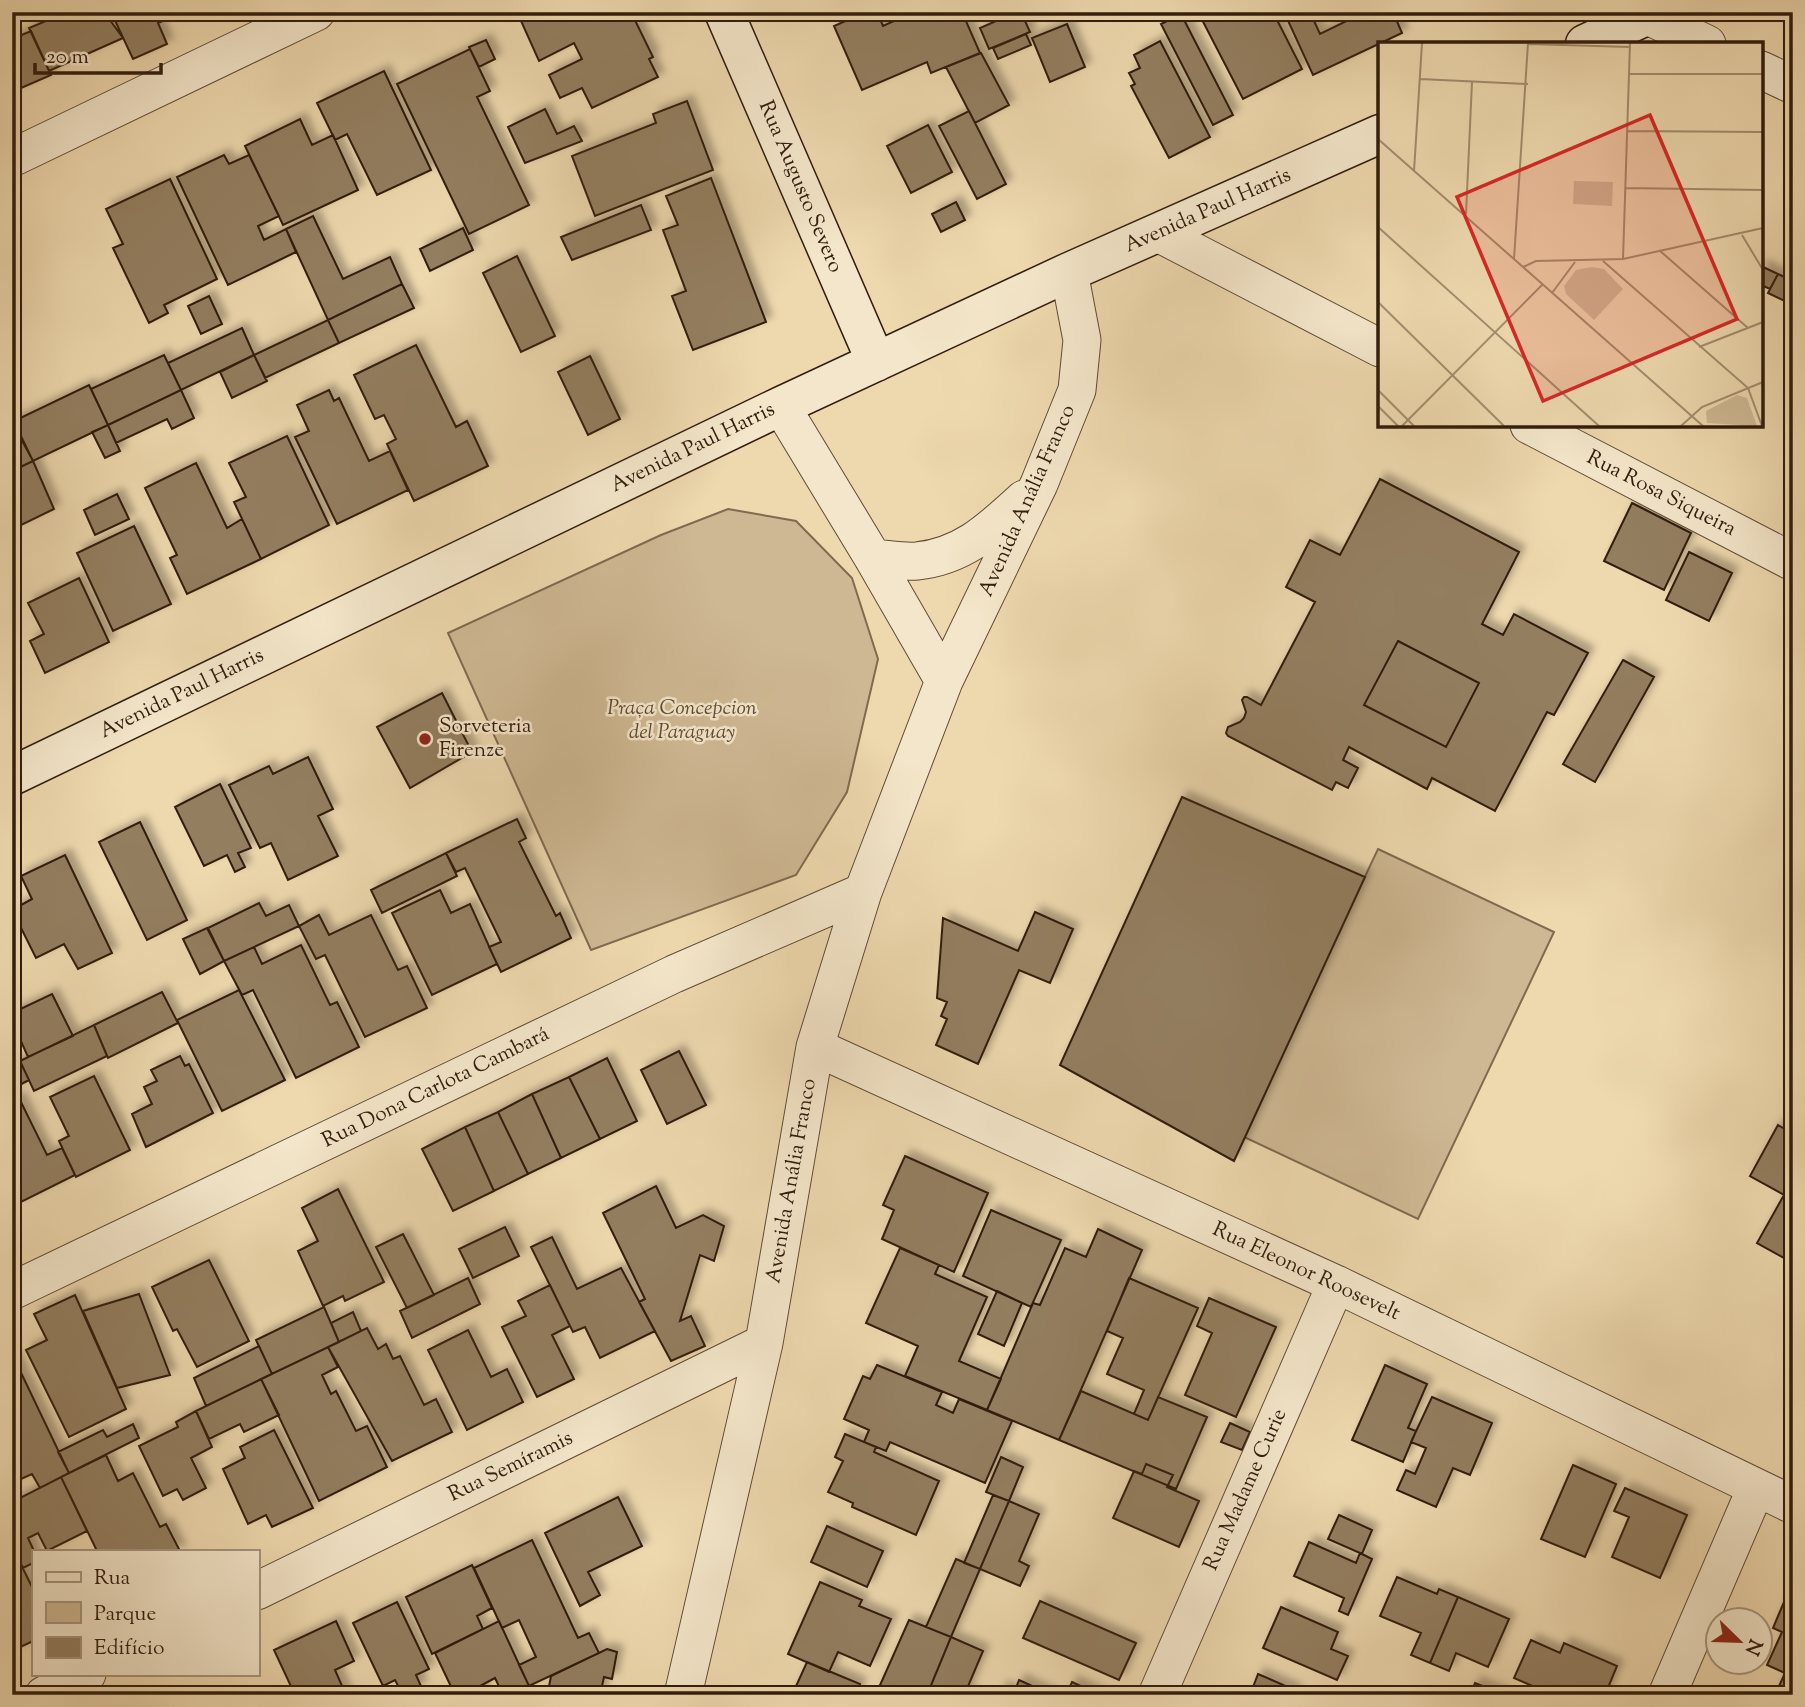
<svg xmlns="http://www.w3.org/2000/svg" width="1805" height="1707" font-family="'Sorts Mill Goudy',serif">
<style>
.green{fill:#ceb893;stroke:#806a50;stroke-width:2}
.building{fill:#937e61;stroke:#311c0d;stroke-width:2;filter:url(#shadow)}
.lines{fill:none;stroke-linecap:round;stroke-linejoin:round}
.street-casing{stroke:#604b35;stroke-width:39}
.secondary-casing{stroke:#311c0d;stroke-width:41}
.street{stroke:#f4e6ca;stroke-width:37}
.secondary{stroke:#f4e6ca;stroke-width:38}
.poi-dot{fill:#8f2418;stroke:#f4e6ca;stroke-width:2.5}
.labels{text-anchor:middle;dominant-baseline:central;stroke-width:5;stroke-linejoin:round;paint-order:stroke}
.street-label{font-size:21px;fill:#311c0d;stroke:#f4e6ca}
.park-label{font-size:21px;font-style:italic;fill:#604b35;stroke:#f4e6ca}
.poi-label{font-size:21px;fill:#311c0d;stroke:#f4e6ca;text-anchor:start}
.inset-road{fill:none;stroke:#a28d6e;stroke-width:2}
.view{fill:#d62828;fill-opacity:0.15;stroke:#d62828;stroke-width:3.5}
.inset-edge{fill:none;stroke:#311c0d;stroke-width:3.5}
</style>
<defs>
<filter id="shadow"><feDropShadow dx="6" dy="-6" stdDeviation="3.5" flood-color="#0004"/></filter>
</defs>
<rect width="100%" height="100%" fill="#eed8ae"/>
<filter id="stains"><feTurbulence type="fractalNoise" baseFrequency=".00286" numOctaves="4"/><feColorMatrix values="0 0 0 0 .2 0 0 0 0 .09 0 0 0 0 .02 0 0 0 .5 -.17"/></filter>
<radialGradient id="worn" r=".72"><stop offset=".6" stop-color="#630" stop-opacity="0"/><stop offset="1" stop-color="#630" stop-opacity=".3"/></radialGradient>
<path class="green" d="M728 509 796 521 852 578 878 659 847 792 796 875 591 950 448 633 661 535Z
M1378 849 1554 932 1418 1219 1242 1136Z"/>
<path class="building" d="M42 12H104L123 38 49 71 29 28 46 21Z
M111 12H182L158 23 167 44 133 59Z
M517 12H631L653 57 649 59 658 77 592 108 582 88 560 98 549 75 582 59 574 43 539 61Z
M866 12H877L883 26 914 12H962L980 53 931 73 927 62 862 90 834 26Z
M989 12H1021L1030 32 989 49 980 28 994 22Z
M1198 12H1273L1302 69 1243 99Z
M1284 12H1310L1320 34 1365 12H1393L1402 33 1313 75Z
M1181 14 1233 115 1213 125 1161 24Z
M1067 24 1085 67 1050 82 1032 38Z
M31 31 51 75 12 92V39Z
M1026 34 1031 45 998 59 993 48Z
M486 40 495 59 479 67 469 47Z
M1160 41 1210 137 1169 158 1131 86 1135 84 1129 73 1140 68 1134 55Z
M470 49 490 91 477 97 529 205 469 234 397 84Z
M981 53 1009 105 975 123 946 67Z
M384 71 431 170 377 195 347 134 335 140 317 103Z
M687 101 713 170 595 216 572 156 656 123 653 114Z
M545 109 557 134 574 126 582 141 525 163 508 127Z
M969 111 1006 184 977 199 939 126Z
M300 119 312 145 333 135 358 190 283 225 245 146Z
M928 125 952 172 911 193 887 146Z
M224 155 229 164 249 155 279 216 258 226 264 240 286 229 296 252 228 285 177 177Z
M711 178 766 322 693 350 672 296 686 291 663 230 678 225 666 196Z
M170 179 217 279 164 305 168 313 149 323 113 248 123 244 106 209Z
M956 202 965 220 941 232 932 214Z
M641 205 651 230 572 260 561 237Z
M313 216 343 279 390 257 402 284 328 320 286 229Z
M463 228 473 250 430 271 420 249Z
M517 256 555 336 521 352 483 273Z
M1761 266 1778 274 1770 289 1761 285Z
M1778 274 1793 281V305L1768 293Z
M402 284 414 308 339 343 328 320Z
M209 296 222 324 201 334 188 306Z
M328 320 339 343 265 378 254 355Z
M242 328 254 355 181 390 168 363Z
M416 345 456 427 467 421 488 466 414 501 387 444 396 439 384 415 375 419 354 375Z
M164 355 181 390 108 425 91 389Z
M254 355 267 381 232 398 220 372Z
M590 356 620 419 588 435 558 372Z
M89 385 108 425 33 461 12 422Z
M181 390 194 418 172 429 167 419 116 443 108 425Z
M329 390 334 401 339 398 369 461 390 451 408 490 337 524 295 437 309 431 297 405Z
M108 425 120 451 105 458 92 432Z
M19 432 33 461 12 471V435Z
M287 436 329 525 261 559 234 502 246 497 229 463Z
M33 461 54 509 13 529 12 471Z
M196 463 227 528 242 519 261 559 187 594 170 558 177 555 145 488Z
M1380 479 1519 552 1482 624 1503 635 1514 614 1588 653 1554 715 1547 712 1495 811 1432 778 1427 789 1349 747 1343 760 1358 768 1348 788 1336 782 1332 790 1228 736 1226 733 1228 727 1240 722 1244 718 1246 712 1242 700 1244 697H1247L1261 705 1315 602 1286 587 1310 540 1340 555Z
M117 494 129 519 95 535 84 510Z
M1632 503 1691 533 1664 590 1604 561Z
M134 526 171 604 113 631 77 553Z
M1689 552 1732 573 1709 621 1666 600Z
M79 578 109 642 45 673 30 641 44 634 28 603Z
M1398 641 1479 683 1446 747 1364 705Z
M1623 660 1654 677 1595 782 1563 764Z
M442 693 472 752 410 788 377 727Z
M308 757 333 809 318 816 338 856 288 880 271 843 260 848 229 785 269 766 273 774Z
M220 784 251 848 238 853 245 867 235 872 227 855 204 866 175 807Z
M1182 797 1365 877 1234 1161 1060 1065Z
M517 819 526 838 519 842 556 916 560 913 571 938 501 972 489 947 501 942 465 868 456 872 446 853Z
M140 822 187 920 147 940 99 842Z
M446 853 457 876 382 913 371 890Z
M65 855 112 953 78 969 64 944 36 958 12 910 32 899 21 876Z
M440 890 451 913 470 904 497 964 432 995 392 913Z
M259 903 266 916 289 905 299 926 224 961 208 928Z
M1035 912 1073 929 1050 983 1019 970 978 1064 936 1045 947 1019 941 1016 947 1002 937 998 943 918 1018 951Z
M319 915 329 935 371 915 398 970 407 966 427 1008 365 1037 325 955 316 959 299 926Z
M207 928 224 961 200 974 183 939Z
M301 945 330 1005 337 1002 359 1047 296 1078 253 990 242 995 224 961 254 947 262 964Z
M239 990 285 1080 222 1111 177 1020Z
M162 992 178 1023 108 1058 94 1025Z
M52 994 73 1036 28 1057 20 1039 12 1042V1013Z
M94 1025 107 1056 34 1091 20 1061Z
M679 1051 706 1105 667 1124 641 1070Z
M180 1056 185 1066 189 1064 213 1113 146 1147 132 1114 152 1104 144 1087 157 1081 151 1070Z
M607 1058 637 1121 600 1139 569 1077Z
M20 1061 29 1080 12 1089V1065Z
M94 1076 130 1150 76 1177 59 1141 69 1136 50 1097Z
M569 1077 600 1139 561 1158 532 1094Z
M532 1094 561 1158 528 1174 498 1112Z
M19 1098 47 1155 62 1148 75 1175 17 1204 12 1194V1101Z
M498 1112 528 1174 494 1191 465 1127Z
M1778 1125 1793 1134V1263L1757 1243 1784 1195 1750 1176Z
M465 1127 494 1191 453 1211 422 1149Z
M905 1156 988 1193 954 1272 882 1239 894 1210 883 1205Z
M656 1186 676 1228 703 1215 724 1226 714 1261 700 1255 680 1321 691 1316 705 1346 671 1361 639 1302 645 1299 603 1213Z
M338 1189 384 1282 345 1301 343 1296 323 1306 298 1251 318 1241 302 1208Z
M991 1210 1061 1240 1031 1307 963 1276Z
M505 1227 519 1256 473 1278 459 1249Z
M1098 1229 1142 1250 1059 1440 987 1410 1033 1303 1040 1305 1065 1248 1086 1257Z
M403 1234 434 1295 407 1308 376 1247Z
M552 1237 577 1289 621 1268 655 1331 600 1358 585 1327 573 1332 531 1247Z
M900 1248 939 1265 935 1274 987 1297 959 1361 1001 1379 987 1410 905 1376 918 1346 866 1323Z
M209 1260 249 1341 197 1367 177 1329 173 1331 152 1287Z
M468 1278 480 1304 412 1338 400 1311Z
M1129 1278 1198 1308 1148 1420 1134 1414 1144 1390 1107 1374 1123 1338 1107 1331Z
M550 1285 570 1326 552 1335 574 1379 537 1397 502 1327 526 1316 518 1301Z
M997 1291 1022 1303 1004 1346 978 1334Z
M139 1294 170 1375 117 1388 83 1311Z
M75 1295 126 1409 69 1437 26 1350 47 1340 34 1314Z
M1209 1298 1276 1327 1236 1417 1185 1395 1212 1333 1197 1326Z
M324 1307 339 1342 272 1374 256 1340Z
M353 1312 361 1331 339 1342 331 1323Z
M367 1328 378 1349 386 1344 393 1359 400 1356 424 1405 436 1399 452 1432 392 1461 328 1347Z
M468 1330 491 1377 507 1369 523 1402 467 1430 428 1350Z
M259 1346 272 1374 206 1406 194 1378Z
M328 1347 338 1367 322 1375 331 1394 336 1391 356 1431 367 1426 387 1467 319 1501 261 1379Z
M14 1358 69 1473 40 1488 32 1474 12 1483V1359Z
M877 1365 942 1392 936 1405 953 1413 959 1399 1012 1421 985 1483 890 1442 886 1451 864 1442 869 1430 844 1419 863 1376 870 1379Z
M1385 1365 1427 1384 1408 1428 1416 1431 1403 1462 1352 1440Z
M261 1379 279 1415 244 1432 240 1424 209 1439 196 1411Z
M1081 1391 1148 1420 1158 1397 1207 1417 1176 1489 1059 1440Z
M1432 1397 1492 1423 1470 1475 1453 1468 1436 1507 1397 1490 1406 1470 1415 1474 1426 1448 1411 1442Z
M196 1411 212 1447 191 1458 206 1488 183 1500 177 1489 163 1496 139 1446 178 1427 176 1422Z
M1230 1423 1250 1432 1242 1450 1221 1442Z
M133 1424 139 1438 69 1473 58 1452 103 1430 107 1437Z
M274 1430 313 1508 272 1527 266 1515 248 1524 223 1469 245 1458 240 1447Z
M845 1434 876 1447 874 1452 939 1481 916 1535 852 1507 853 1503 828 1492 843 1461 835 1457Z
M106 1455 118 1481 133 1473 160 1527 166 1524 180 1551H97L61 1477Z
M1001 1457 1023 1467 1009 1501 986 1492Z
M1146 1464 1173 1475 1167 1487 1199 1501 1179 1547 1113 1518 1134 1471 1142 1474Z
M1573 1465 1616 1484 1585 1557 1541 1539Z
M61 1477 87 1531 47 1551 38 1533 28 1538 34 1551 33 1563 23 1568 12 1546V1502Z
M1625 1488 1687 1515 1660 1578 1612 1557 1629 1517 1614 1511Z
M993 1495 1009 1501 980 1569 964 1563Z
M618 1497 642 1546 588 1572 600 1595 580 1606 545 1533Z
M1009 1501 1039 1514 1019 1561 1029 1566 1020 1586 980 1569Z
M1339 1515 1372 1530 1362 1554 1328 1539Z
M827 1526 883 1551 867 1587 811 1562Z
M532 1540 578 1638 589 1633 599 1653 529 1686 519 1665 536 1657 519 1620 502 1628 474 1568Z
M1309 1542 1356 1563 1360 1553 1372 1559 1348 1615 1339 1611 1344 1598 1294 1576Z
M12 1546 33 1589V1641L12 1651Z
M956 1559 980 1569 951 1637 926 1627Z
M472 1565 492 1608 477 1616 483 1629 432 1654 406 1597Z
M1397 1577 1437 1594 1439 1589 1458 1597 1430 1663 1411 1655 1421 1633 1380 1616Z
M820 1582 862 1600 859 1606 891 1619 870 1666 838 1652 829 1672 788 1654Z
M1789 1590 1793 1592V1695H1775L1785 1673 1767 1665 1782 1632 1773 1628Z
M1458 1597 1509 1619 1488 1667 1456 1653 1449 1671 1430 1663Z
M1040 1601 1136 1643 1119 1680 1023 1638Z
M397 1602 429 1669 416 1675 421 1686 403 1695 395 1680 383 1686 353 1623Z
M1281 1607 1338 1632 1331 1649 1348 1656 1337 1680 1263 1648Z
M909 1620 951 1637 927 1695H885L877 1692Z
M336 1621 354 1661 335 1670 346 1695H295L274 1650Z
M499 1621 529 1686 512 1695H503L495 1678 480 1686 484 1695H455L435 1653Z
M951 1637 983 1651 966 1691 973 1695H927Z
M1531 1640 1560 1653 1564 1643 1617 1666 1605 1695H1553L1514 1678Z
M607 1649 617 1652 612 1679 604 1677 600 1695H541L542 1692H548L551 1676Z
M807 1662 860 1684 855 1695H792Z
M1258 1674 1295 1690 1294 1695H1250Z
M1019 1680 1052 1695H998L1002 1687 1014 1693Z
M1072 1682 1100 1695H1066Z
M1475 1683 1505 1695H1470Z"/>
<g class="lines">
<g class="street-casing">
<path id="street" d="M1648 16 1707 44
M1761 70 1793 85
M12 158 316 12
M1158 233 1380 348
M781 406 873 558 944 681
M1529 425 1793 562
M873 558C887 559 903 562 917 561 964 556 991 529 1024 499
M815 1047 1336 1284 1793 1505
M12 1291 674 974 863 892
M257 1591 764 1343
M44 1695 87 1674
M683 1695 764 1343 815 1047 863 892 944 681 1039 484 1077 390 1082 340 1069 272
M1157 1695 1336 1284
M1667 1695 1756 1488"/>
</g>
<g class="secondary-casing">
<path id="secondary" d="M724 12 876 362
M1585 44 1655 12
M12 776 781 406 1069 272 1380 134"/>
</g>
<use href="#street" class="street"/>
<use href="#secondary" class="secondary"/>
</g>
<circle class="poi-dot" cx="425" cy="739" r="7"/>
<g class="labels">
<g class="street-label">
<text transform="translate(800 187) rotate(67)">Rua Augusto Severo</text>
<text transform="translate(1208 211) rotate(-24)">Avenida Paul Harris</text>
<text transform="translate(693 448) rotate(-26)">Avenida Paul Harris</text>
<text transform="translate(1661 494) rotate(27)">Rua Rosa Siqueira</text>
<text transform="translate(1028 501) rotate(-66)">Avenida Anália Franco</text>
<text transform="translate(182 694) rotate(-26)">Avenida Paul Harris</text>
<text transform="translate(436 1088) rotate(-26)">Rua Dona Carlota Cambará</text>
<text transform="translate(792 1181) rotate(-80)">Avenida Anália Franco</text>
<text transform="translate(1306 1272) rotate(25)">Rua Eleonor Roosevelt</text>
<text transform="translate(511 1467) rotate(-26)">Rua Semíramis</text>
<text transform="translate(1246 1490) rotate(-66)">Rua Madame Curie</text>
</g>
<g class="park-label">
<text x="682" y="709">Praça Concepcion<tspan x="682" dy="24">del Paraguay</tspan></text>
</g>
<g class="poi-label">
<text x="439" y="727">Sorveteria<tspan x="439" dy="24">Firenze</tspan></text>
</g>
</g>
<g transform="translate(1378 42)">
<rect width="385" height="385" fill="#eed8ae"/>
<path d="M196 139 235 140 234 164 195 162ZM214 225 226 227 245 247 216 278 188 252 186 244 198 228ZM359 353 369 356 379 384 329 381 328 369Z" fill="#ceb893"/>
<path class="inset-road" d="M150 2 252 5M251 32H385M42 37 150 42M249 89 385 90M0 97 325 384M36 129 44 1M247 146 385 148M88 172 94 40M0 185 221 384M364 193 385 228M281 208 370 286M136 217 150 1M245 217 252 1M225 219 370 346 384 384M145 225 158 219 245 217 385 186M174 251 197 220M0 260 126 384M321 305 385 280M0 348 36 384M0 364 20 384M24 384 164 243M303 384 324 365 385 340"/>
<path class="view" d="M272 73 359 277 165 359 79 155Z"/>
<rect width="385" height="385" class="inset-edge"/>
</g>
<rect width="1805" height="1707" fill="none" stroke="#eed8ae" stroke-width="42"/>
<rect x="14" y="14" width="1777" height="1679" fill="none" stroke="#311c0d" stroke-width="3.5"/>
<rect x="21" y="21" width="1763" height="1665" fill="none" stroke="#311c0d" stroke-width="2"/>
<rect x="32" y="1550" width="228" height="126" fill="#f4e6ca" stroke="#a6957e" stroke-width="2"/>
<rect x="46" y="1572" width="35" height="10" fill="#f4e6ca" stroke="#a6957e" stroke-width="2"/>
<text x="94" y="1584" font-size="21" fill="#311c0d">Rua</text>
<rect x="46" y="1602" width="35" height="21" fill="#ceb893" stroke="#a6957e" stroke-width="2"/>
<text x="94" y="1620" font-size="21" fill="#311c0d">Parque</text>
<rect x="46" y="1637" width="35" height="21" fill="#937e61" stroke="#a6957e" stroke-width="2"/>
<text x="94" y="1654" font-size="21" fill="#311c0d">Edifício</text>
<g transform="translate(1739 1641) rotate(113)"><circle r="33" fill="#f4e6ca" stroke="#a6957e" stroke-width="2"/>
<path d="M0-5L12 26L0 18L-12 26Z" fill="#8f2418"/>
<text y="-10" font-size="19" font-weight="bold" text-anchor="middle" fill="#311c0d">N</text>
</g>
<path d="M35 63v10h126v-10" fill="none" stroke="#311c0d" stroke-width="3.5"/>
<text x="46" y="63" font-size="21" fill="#311c0d" stroke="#f4e6ca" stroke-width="5" paint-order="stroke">20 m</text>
<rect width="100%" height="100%" filter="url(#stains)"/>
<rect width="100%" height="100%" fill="url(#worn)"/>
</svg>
